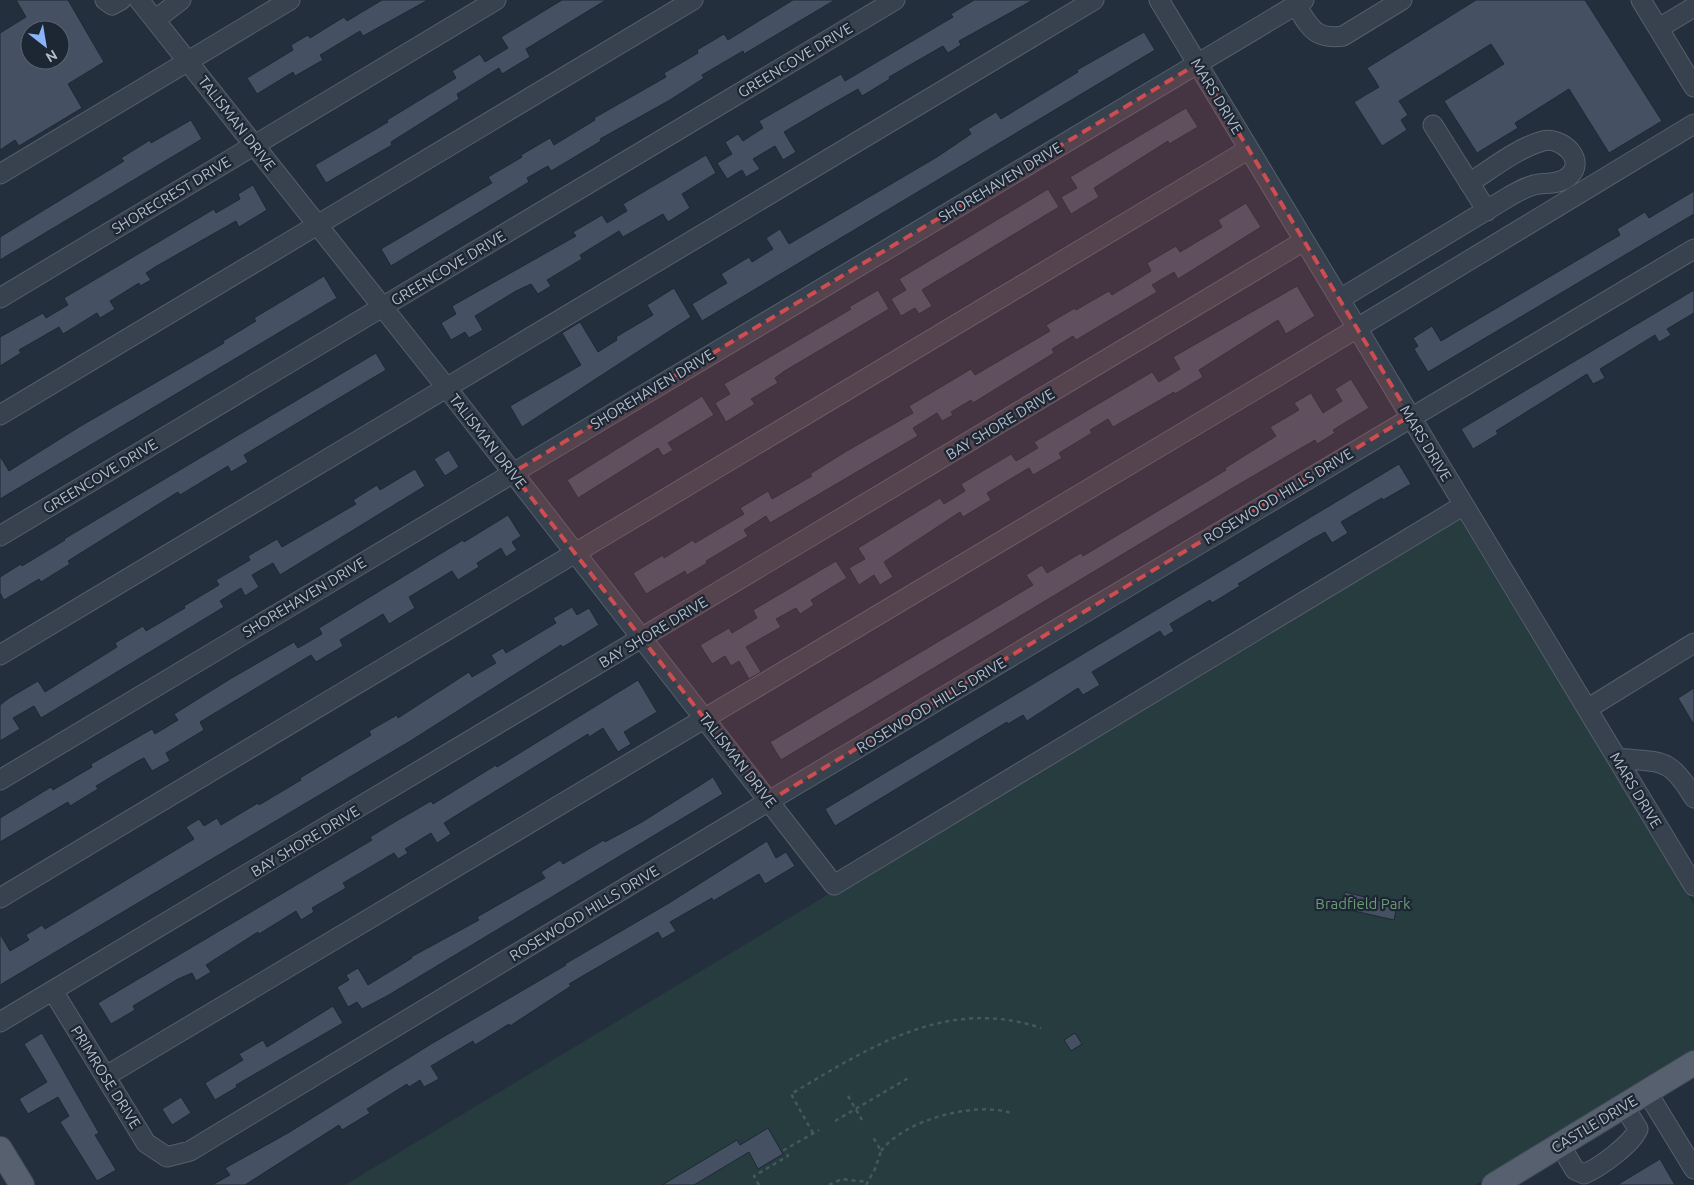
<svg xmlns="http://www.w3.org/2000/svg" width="1694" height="1185" font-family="Ubuntu,sans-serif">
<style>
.green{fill:#263c3f}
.building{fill:#455162;stroke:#1f2835;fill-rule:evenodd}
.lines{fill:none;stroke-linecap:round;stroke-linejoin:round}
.minor-casing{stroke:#565f6c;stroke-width:21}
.major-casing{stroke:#414a57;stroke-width:26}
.path{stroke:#44595c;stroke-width:2.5;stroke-dasharray:4 4;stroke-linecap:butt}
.minor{stroke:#38414e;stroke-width:19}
.major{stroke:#56606e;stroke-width:24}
.marked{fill:#ce4d50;fill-opacity:0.2;stroke:#ce4d50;stroke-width:4;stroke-dasharray:10 6;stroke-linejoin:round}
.labels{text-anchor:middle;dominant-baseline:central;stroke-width:4.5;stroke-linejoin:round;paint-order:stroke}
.street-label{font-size:15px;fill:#b4bcc9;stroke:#1d2633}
.park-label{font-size:15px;fill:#6b9a76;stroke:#1d2633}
</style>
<rect width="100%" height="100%" fill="#242f3e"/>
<path class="green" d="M1458 516 1694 905V1053L1475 1185H345Z"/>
<path class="building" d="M16 0H68L104 62 68 84 82 108 19 146 15 140 0 150V33L26 17ZM30 30H60V60H30Z
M382 0H428L363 36 360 31 320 55 323 60 295 76 293 72 257 94 247 78 293 50 291 45 308 35 310 38 344 17 347 21Z
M562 0H606L526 49 530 57 502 74 499 68 457 94 459 99 391 142 392 145 326 183 315 165 388 122 387 120 456 78 452 71 480 54 485 62 508 48 501 37Z
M793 0H835L744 54 743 51 702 75 704 78 670 100 600 139 601 141 573 158 551 171 548 166 527 178 529 182 391 266 381 249 492 183 488 177 522 157 521 155 550 138 554 145 595 120 594 118 666 77 664 73 698 53 697 50 724 34 728 40Z
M974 0H1033L959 41 961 45 948 53 943 46 889 77 890 79 862 96 858 89 823 109 784 132 796 152 783 160 775 146 753 159 760 169 746 177 742 170 727 179 717 163 732 154 725 142 738 134 743 141 763 128 759 121 841 74 845 81 953 17 951 14Z
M1476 0H1585L1662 121 1609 153 1569 89 1515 123 1518 128 1477 153 1444 101 1504 64 1491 44 1399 101 1408 115 1401 120 1407 130 1382 146 1354 102 1379 87 1367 68Z
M1144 32 1155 50 702 321 692 304 727 283 721 274 749 257 752 262 773 249 766 238 780 229 789 244 937 157 971 134 968 129 996 112 1001 119 1078 72 1077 70Z
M1186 108 1198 127 1169 144 1168 141 1094 188 1099 197 1071 214 1061 197 1077 188 1070 177Z
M191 120 202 139 0 260V237L124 161 121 158 150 140 151 143Z
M706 155 716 173 682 194 690 208 668 222 663 214 623 237 619 231 580 255 582 259 547 280 551 286 538 294 531 284 516 291 475 316 483 330 469 338 465 332 451 340 441 323 456 314 452 306 576 236 573 232 602 215 607 223 627 211 623 204Z
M253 185 267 210 239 227 236 221 155 267 146 273 151 280 140 286 139 283 110 301 115 309 100 318 97 313 63 334 59 327 19 350 21 353 0 366V337L43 313 46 318 68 305 64 298 214 209 216 213 240 199 238 194Z
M1048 189 1059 207 922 290 932 306 919 314 915 308 901 316 891 299 906 290 899 279Z
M1694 191V214L1428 372 1414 349 1418 346 1413 338 1432 326 1441 341 1620 235 1617 229 1645 212 1649 218Z
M1246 203 1261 227 1178 279 1174 272 1152 285 1157 292 1076 340 1073 336 1052 349 1054 353 973 403 971 400 951 412 953 415 942 421 937 413 913 428 918 436 770 523 766 516 744 530 748 536 706 561 707 563 687 575 685 571 646 594 633 573 663 555 664 558 693 540 695 543 744 514 740 508 768 491 772 499 812 476 810 474 845 452 913 413 909 406 971 369 975 375 1050 331 1046 325 1075 308 1076 310 1109 291 1112 295 1151 271 1147 263 1176 246 1180 252 1222 227 1218 220Z
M324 276 337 298 0 499V456L9 471 79 427 224 343 223 341 256 321 254 318Z
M1297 286 1315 316 1286 334 1278 320 1199 370 1203 377 1175 394 1174 392 1113 427 1108 419 1090 430 1092 433 1059 453 1062 458 1033 475 1029 468 987 493 991 500 963 517 960 512 884 562 893 577 880 585 874 575 859 585 849 568 865 559 858 548 940 498 944 504 965 491 961 484 1011 454 1016 461 1038 448 1034 442 1152 372 1159 382 1180 369 1173 357Z
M674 288 691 317 522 427 510 406 581 365 562 333 580 322 598 352 617 340 616 337 653 315 647 305Z
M878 290 889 309 783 372 775 378 778 383 751 399 755 404 726 422 715 403 730 394 724 384 851 309 849 307Z
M1694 290V313L1667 329 1671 335 1659 342 1655 335 1600 369 1605 378 1593 384 1587 374 1496 431 1498 434 1473 449 1461 429Z
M376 353 386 370 244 455 248 462 231 472 228 466 180 495 178 492 68 561 70 564 41 582 39 579 4 600 0 593V577L21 564 22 566 65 540 64 539Z
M1351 379 1369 408 1333 430 1335 433 1317 444 1315 440 1236 486 781 760 770 742 1033 585 1026 575 1042 565 1047 573 1081 553 1083 556 1226 470 1225 468 1276 436 1270 427 1299 410 1294 403 1311 393 1323 413 1342 401 1335 389Z
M702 396 714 415 668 443 673 450 663 456 658 448 578 498 567 480Z
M449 450 459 467 445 476 434 459Z
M1399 464 1411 484 1383 500 1382 498 1341 522 1348 533 1332 543 1325 532 1312 539 1238 584 1240 586 1212 603 1210 600 1170 624 1174 631 1164 637 1160 631 1092 672 1100 685 1083 695 1078 688 1027 721 1023 715 1008 724 1007 722 835 826 825 809Z
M415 469 425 486 280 575 273 563 252 575 259 587 245 596 241 588 220 601 224 607 41 718 34 706 13 718 20 729 0 741V705L9 698 38 681 45 692 117 647 115 643 143 626 146 631 185 608 184 606 219 585 216 580 250 560 248 556 277 539 282 547 356 504 353 500 377 485 380 490Z
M508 515 521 536 512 542 517 550 506 557 501 548 477 563 479 567 458 580 452 571 409 597 415 608 389 624 383 614 340 640 343 646 316 662 311 655 200 722 204 730 166 753 170 761 152 771 144 758 136 762 96 786 98 789 70 806 68 802 0 842V818L51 787 53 790 92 767 91 764 152 729 155 734 178 720 174 714 230 679 294 642 298 648 322 634 319 628 463 540 464 542Z
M836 561 847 578 811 600 814 605 800 614 796 608 776 619 781 627 746 647 761 672 749 679 739 661 731 666 725 656 712 664 700 645 729 628 732 633 757 618 753 610Z
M572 607 577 615 589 608 599 625 563 647 561 645 412 740 0 985V934L10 951 29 940 26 935 42 925 45 929 194 839 186 827 199 819 204 826 217 818 221 825 258 803 259 805 301 780 300 778 371 735 369 731 397 715 398 718 469 672 472 677 496 663 491 655 503 648 506 653 556 623 553 618Z
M638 680 657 712 624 732 631 744 618 752 603 728 589 737 588 734 444 823 451 834 437 843 431 833 405 849 408 853 398 859 394 853 343 883 346 888 312 908 314 912 301 920 296 911 259 934 258 932 206 965 211 972 196 981 192 973 178 979 133 1006 135 1010 111 1024 98 1003 372 840 370 837 398 820 431 801 433 804 496 765 497 767Z
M1694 688V725L1678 698Z
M713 777 723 794 387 996 362 1009 357 1002 348 1007 337 987 349 980 346 975 358 968 368 985 412 958 411 957 479 920 477 917 545 878 541 872 560 860 563 864 604 840 605 842 642 822Z
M767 841 776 858 786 852 795 866 765 884 759 874 713 901 712 898 670 922 676 931 662 939 658 932 569 984 571 986 510 1026 509 1024 475 1045 473 1041 431 1066 439 1079 424 1087 420 1080 409 1087 407 1084 367 1109 370 1113 342 1130 339 1125 245 1185H212L230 1175 225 1168 288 1133 431 1044 566 965 565 964 669 903Z
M1345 892 1397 905 1394 920 1341 908Z
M333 1006 343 1023 236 1085 237 1087 215 1100 205 1083 243 1060 239 1054 263 1040 267 1047Z
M42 1033 99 1133 95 1135 116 1170 97 1181 60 1122 69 1116 58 1097 28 1114 19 1099 47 1082 24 1044Z
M1075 1033 1082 1044 1071 1051 1064 1040Z
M181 1097 191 1113 172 1125 162 1109Z
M768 1128 783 1154 758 1169 749 1152 694 1185H662L737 1140 740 1145Z
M1660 1159 1675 1185H1617Z"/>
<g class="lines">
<g class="minor-casing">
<path id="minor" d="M105 0 112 5 121 0
M139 0 446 387 834 885 1464 505
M1159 0 1694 886
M1641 0 1694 87
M1296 5C1309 26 1314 40 1343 36L1402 0
M155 20 181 0
M1659 28 1694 7
M1433 125 1487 211
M0 174 290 0
M0 298 496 0
M1340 299 1510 196C1519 191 1529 185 1539 184 1548 183 1560 184 1568 177 1588 161 1562 136 1543 141 1519 147 1490 170 1469 183
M0 415 693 0
M0 536 895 0
M0 655 1094 0
M1587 709 1694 643
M1617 758C1662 763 1669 756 1694 798
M0 780 1304 0
M0 898 1249 149
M53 991 146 1143 167 1157 190 1151 769 801 1694 249
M0 1022 1304 241
M106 1076 1273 379 1694 124
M1647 1092 1694 1169
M1560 1145 1575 1170 1584 1174C1599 1168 1632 1144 1638 1129L1624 1106"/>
</g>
<g class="major-casing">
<path id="major" d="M0 1149 22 1185
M1494 1185 1694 1063"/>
</g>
<path class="path" d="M848 1096 862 1120
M835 1121 910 1077
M813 1133 791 1094C869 1048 946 996 1041 1028
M881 1151C904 1120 975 1101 1011 1113
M759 1185 754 1176 788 1156 784 1150 819 1130
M829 1185 842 1179 867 1182
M866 1185 875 1169 881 1151 873 1137"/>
<use href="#minor" class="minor"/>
<use href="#major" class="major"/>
</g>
<path class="marked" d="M1197 64 1410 416 769 801 512 473Z"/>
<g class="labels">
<g class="street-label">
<text transform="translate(795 60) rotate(-31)">GREENCOVE DRIVE</text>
<text transform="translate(1217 96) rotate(59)">MARS DRIVE</text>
<text transform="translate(237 123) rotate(52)">TALISMAN DRIVE</text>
<text transform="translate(1000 182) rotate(-31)">SHOREHAVEN DRIVE</text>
<text transform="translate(171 195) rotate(-31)">SHORECREST DRIVE</text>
<text transform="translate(448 268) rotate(-31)">GREENCOVE DRIVE</text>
<text transform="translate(652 389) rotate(-31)">SHOREHAVEN DRIVE</text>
<text transform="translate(1000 424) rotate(-31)">BAY SHORE DRIVE</text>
<text transform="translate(488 441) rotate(52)">TALISMAN DRIVE</text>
<text transform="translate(1426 443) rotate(59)">MARS DRIVE</text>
<text transform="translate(100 476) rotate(-31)">GREENCOVE DRIVE</text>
<text transform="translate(1278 496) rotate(-31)">ROSEWOOD HILLS DRIVE</text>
<text transform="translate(304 597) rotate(-31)">SHOREHAVEN DRIVE</text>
<text transform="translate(653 632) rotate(-31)">BAY SHORE DRIVE</text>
<text transform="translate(931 705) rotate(-31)">ROSEWOOD HILLS DRIVE</text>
<text transform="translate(738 760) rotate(52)">TALISMAN DRIVE</text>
<text transform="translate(1636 790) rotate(59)">MARS DRIVE</text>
<text transform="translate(305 841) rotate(-31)">BAY SHORE DRIVE</text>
<text transform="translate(584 913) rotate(-31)">ROSEWOOD HILLS DRIVE</text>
<text transform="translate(106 1077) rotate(58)">PRIMROSE DRIVE</text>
<text transform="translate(1594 1124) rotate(-31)">CASTLE DRIVE</text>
</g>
<g class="park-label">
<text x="1363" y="903">Bradfield Park</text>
</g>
</g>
<g transform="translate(45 45) rotate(149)"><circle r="24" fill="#1d2633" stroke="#59626f"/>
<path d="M0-4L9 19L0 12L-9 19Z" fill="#8ab4f8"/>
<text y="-8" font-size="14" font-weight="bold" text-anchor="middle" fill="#b4bcc9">N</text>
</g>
</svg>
